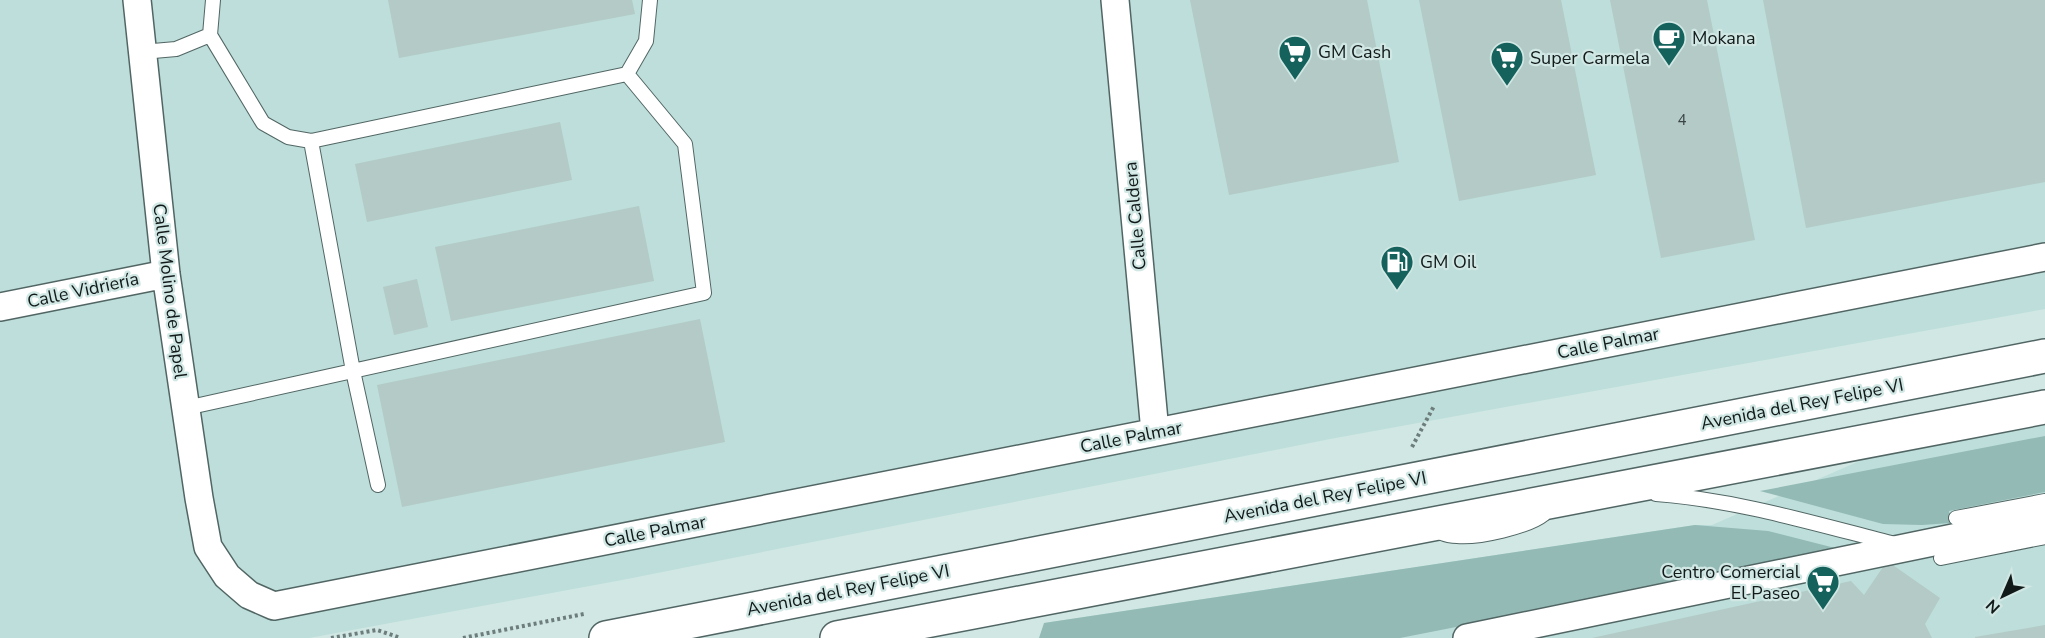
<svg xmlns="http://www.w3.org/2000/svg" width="2045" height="638" font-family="'Nunito Sans',sans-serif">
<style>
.built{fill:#bddeda}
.green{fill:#93bab5}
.building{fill:#b3cac7}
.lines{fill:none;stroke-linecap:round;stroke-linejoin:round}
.service-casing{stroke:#516664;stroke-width:16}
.minor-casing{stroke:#516664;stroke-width:30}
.secondary-casing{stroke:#516664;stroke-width:36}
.path{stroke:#6d7d7b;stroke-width:4;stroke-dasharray:3 3;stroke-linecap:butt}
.service{stroke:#fff;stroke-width:14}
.minor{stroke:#fff;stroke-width:27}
.secondary{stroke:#fff;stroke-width:33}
.labels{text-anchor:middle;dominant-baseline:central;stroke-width:4.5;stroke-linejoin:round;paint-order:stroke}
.number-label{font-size:15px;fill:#3a4644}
.poi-label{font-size:18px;fill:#111a19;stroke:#d0e7e4;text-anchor:start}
.street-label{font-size:18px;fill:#111a19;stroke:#d0e7e4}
</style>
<rect width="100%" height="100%" fill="#d0e7e4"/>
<path class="built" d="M0 0H2045V309L1330 439 622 580 309 638H0Z
M2045 425V638H1044V623L1695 525H1712L1885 450Z"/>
<path class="green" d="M2045 436V492L1949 511 1951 523 1922 525 1883 524 1760 491Z
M1695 525 1768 531 1835 548 1831 553 1400 638H1039L1044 623Z"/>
<path class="building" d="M388 0H632L635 14 399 58Z
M1190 0H1367L1399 162 1229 195Z
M1419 0H1561L1596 175 1459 201Z
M1610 0H1707L1755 240 1661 258Z
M1763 0H2045V182L1806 228Z
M560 122 572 180 367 222 355 164Z
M639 206 654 281 451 321 435 247Z
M417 279 428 327 394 335 383 287Z
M700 319 725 442 402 507 377 385Z
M1887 561 1940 598 1925 624 1932 638H1592L1851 581 1864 595Z
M2045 625V638H1975V637Z"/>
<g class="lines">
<g class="service-casing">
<path id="service" d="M213 0 210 35 263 123 288 137 311 141 627 74 646 41 650 0
M142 52 176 49 210 35
M311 141 353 371 378 485
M186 408 704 293 685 144 627 74
M1656 494C1737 500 1816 524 1895 544
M1956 518 2045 501
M1439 532C1444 534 1451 536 1457 536 1478 538 1528 527 1544 514
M1941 558 2045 537"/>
</g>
<g class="minor-casing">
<path id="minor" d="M137 0 166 274 199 498 208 547 227 576 249 595 274 606 2045 257
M1115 0 1155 432
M0 307 166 274
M1467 638 2045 519"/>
</g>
<g class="secondary-casing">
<path id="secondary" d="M606 638 2045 356
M837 638 2045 407"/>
</g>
<path class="path" d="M1412 447 1434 406
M331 638 377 630 401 638
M463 638 584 614"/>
<use href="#service" class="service"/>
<use href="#minor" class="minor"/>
<use href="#secondary" class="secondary"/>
</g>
<defs>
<g id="cafe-pin" transform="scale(1.725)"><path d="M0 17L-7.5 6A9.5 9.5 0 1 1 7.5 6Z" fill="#15625d" stroke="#d0e7e4"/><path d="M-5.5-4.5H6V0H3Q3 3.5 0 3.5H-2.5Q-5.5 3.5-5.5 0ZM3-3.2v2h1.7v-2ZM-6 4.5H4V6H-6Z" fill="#fff"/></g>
<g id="supermarket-pin" transform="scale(1.725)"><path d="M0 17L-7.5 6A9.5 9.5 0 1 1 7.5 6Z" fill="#15625d" stroke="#d0e7e4"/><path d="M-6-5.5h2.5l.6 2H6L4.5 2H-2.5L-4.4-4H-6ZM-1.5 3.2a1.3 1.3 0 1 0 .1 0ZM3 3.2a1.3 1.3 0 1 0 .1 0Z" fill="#fff"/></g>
<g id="fuel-pin" transform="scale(1.725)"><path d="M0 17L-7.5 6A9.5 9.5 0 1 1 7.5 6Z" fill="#15625d" stroke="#d0e7e4"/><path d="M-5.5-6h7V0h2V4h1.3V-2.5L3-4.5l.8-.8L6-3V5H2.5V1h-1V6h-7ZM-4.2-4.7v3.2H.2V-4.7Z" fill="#fff"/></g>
</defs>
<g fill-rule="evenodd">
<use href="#cafe-pin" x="1669" y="38"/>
<use href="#supermarket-pin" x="1295" y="52"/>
<use href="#supermarket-pin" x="1507" y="58"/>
<use href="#fuel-pin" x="1397" y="262"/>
<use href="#supermarket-pin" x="1823" y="582"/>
</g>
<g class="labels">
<g class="number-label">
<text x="1682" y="120">4</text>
</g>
<g class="poi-label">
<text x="1692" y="38">Mokana</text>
<text x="1318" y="52">GM Cash</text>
<text x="1530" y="58">Super Carmela</text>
<text x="1420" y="262">GM Oil</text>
<text x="1800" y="572" text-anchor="end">Centro Comercial<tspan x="1800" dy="21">El Paseo</tspan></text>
</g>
<g class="street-label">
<text transform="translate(1135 216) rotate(-95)">Calle Caldera</text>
<text transform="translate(83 290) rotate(-12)">Calle Vidriería</text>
<text transform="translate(170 291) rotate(83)">Calle Molino de Papel</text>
<text transform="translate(1608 343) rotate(-11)">Calle Palmar</text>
<text transform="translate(1802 404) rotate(-11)">Avenida del Rey Felipe VI</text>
<text transform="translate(1131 437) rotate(-11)">Calle Palmar</text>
<text transform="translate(1325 497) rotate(-11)">Avenida del Rey Felipe VI</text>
<text transform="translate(655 531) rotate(-11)">Calle Palmar</text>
<text transform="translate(848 590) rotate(-11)">Avenida del Rey Felipe VI</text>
</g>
</g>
<g transform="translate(2003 596) rotate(224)" stroke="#d0e7e4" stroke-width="4.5" paint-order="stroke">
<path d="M0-4.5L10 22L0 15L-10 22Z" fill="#111a19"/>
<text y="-9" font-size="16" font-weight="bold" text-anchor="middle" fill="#111a19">N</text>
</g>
</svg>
